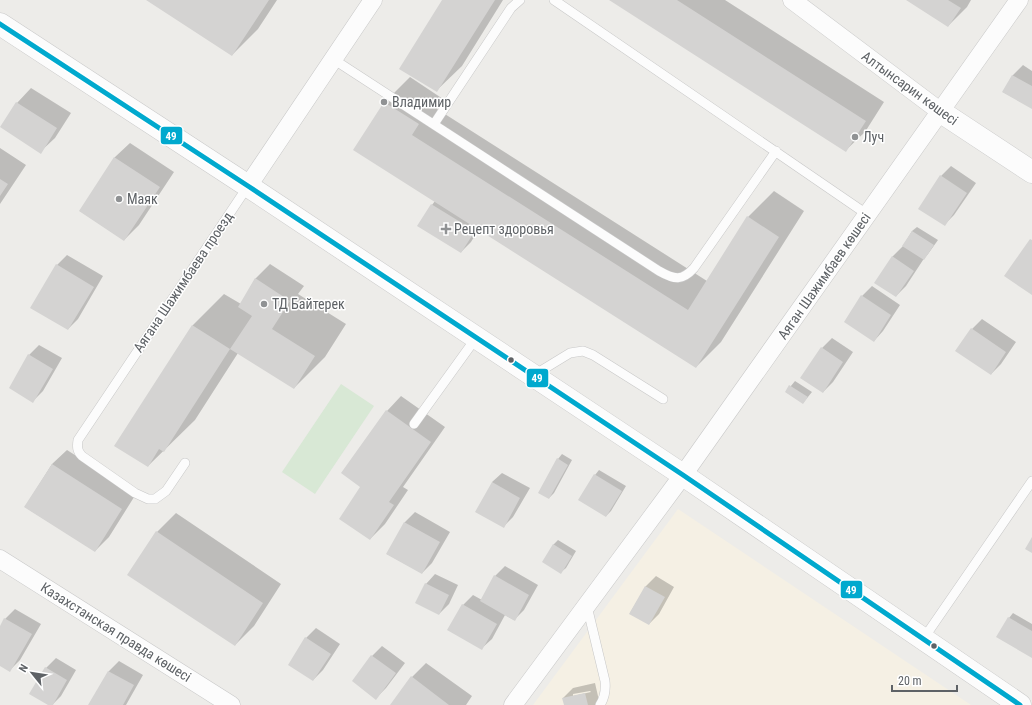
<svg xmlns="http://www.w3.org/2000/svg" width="1032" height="705" font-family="'Roboto Condensed',sans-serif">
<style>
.commercial{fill:#f5f0e4}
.green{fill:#d8e8d5}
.shadow{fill:#0003;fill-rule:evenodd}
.building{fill:#d4d3d2}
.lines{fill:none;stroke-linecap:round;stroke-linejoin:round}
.service-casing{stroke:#c8c8c8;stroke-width:10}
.minor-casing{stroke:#c8c8c8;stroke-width:19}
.tertiary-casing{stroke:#c8c8c8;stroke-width:23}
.secondary-casing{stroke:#cacaca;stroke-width:23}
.service{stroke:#fcfcfc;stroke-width:9}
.minor{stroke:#fcfcfc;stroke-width:18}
.tertiary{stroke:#fcfcfc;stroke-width:22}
.secondary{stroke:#fcfcfc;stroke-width:22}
.bus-1-casing{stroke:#fff;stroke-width:8}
.bus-1{stroke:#00a9ce;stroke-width:5}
.poi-dot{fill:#909294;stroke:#fff;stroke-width:1.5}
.bus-dot{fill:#5e6266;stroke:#fff;stroke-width:1.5}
.labels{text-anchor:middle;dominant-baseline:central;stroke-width:3;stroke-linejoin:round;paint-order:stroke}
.street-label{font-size:14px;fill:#5e6266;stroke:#fff}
.poi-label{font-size:14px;fill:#5e6266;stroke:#fff;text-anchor:start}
.line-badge{stroke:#fff;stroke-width:1.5}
.badge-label{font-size:11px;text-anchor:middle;font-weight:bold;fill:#fff}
</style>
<rect width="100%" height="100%" fill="#edece9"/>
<path class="commercial" d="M678 509 971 705H533Z"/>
<path class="green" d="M341 384 374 406 315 494 282 472Z"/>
<path class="shadow" d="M148 0H277L258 29 232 55Z
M443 0H503L462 66 436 91Z
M611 0H725L884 102 865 132 846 150Z
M908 0H971L967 7 948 26Z
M1023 65 1032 71V108L1003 92 1013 75Z
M410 77 443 99 437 109 707 281 748 217 774 191 804 211 721 342 696 367 479 229 471 242 461 252 432 205 435 201 384 103Z
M31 88 71 113 55 138 40 152 17 103Z
M130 143 174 172 139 225 124 240 80 211 115 157Z
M0 148 26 165 0 204Z
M951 166 976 183 954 215 944 225 941 176Z
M917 227 938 240 928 254 923 260 906 286 896 296 892 257 903 246 912 231Z
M67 255 103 276 78 319 68 329 57 265Z
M270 264 304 286 298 294 346 324 325 357 294 388 238 353 195 420 148 466 116 446 193 325 224 294 241 304 255 279Z
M872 286 900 305 883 331 874 341 862 296Z
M982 319 1016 342 1001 364 991 374 972 329Z
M832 338 853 352 833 382 823 392 822 348Z
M39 345 62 358 43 391 33 401 29 355Z
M795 381 812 392 803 403 786 392Z
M401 396 445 427 403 487 408 490 385 524 370 539 362 487 387 411Z
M67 450 136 494 109 537 95 551 25 507 52 464Z
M562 454 572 460 554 493 549 498 558 459Z
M599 470 626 486 611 511 606 516 595 475Z
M502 473 530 488 513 517 503 527 492 482Z
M415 512 450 532 432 563 422 573 387 554 405 522Z
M176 513 281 584 254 626 235 645 157 532Z
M558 540 576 551 566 568 561 572 553 545Z
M505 566 538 585 524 610 514 620 505 615 492 639 482 648 463 605 473 595 482 600 495 576Z
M435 574 458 585 449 604 439 614 426 584Z
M656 576 674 587 659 614 649 624 630 613 646 586Z
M15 609 41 624 20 660 10 670 0 665V628L5 619Z
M1013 613 1032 624V657L1009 618Z
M316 628 340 644 323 670 313 680 306 638Z
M382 646 405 663 386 688 376 698 372 656Z
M56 658 76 670 61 696 52 705H50L46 668Z
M119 661 143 675 126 705H89L109 671Z
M426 663 472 696 466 705H391L412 677Z
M595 683 600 705H565L563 698 573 688ZM590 691 591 692 573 696V694Z"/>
<path class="building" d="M146 0H269L232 56Z
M442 0H495L437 92 399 69Z
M609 0H677L866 121 846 152Z
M906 0H948L961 8 948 27Z
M1012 75 1032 86V109L1002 92Z
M16 102 57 128 41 154 0 127Z
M384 102 419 124 412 135 688 310 747 216 779 237 696 368 353 150Z
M114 157 160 187 124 241 79 211Z
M940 175 967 193 945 226 918 209Z
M0 179 8 184 0 196Z
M431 204 475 231 461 253 417 226Z
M912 231 934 245 924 260 902 246Z
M1030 239 1032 240V295L1004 276Z
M892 256 914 271 896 297 874 283Z
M56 264 94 287 68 330 30 308Z
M255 278 290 301 272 329 315 356 294 389 230 349 252 316 238 307Z
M861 295 891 315 874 342 844 322Z
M192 325 230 349 164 452 159 449 148 467 114 446Z
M971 328 1006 352 991 375 955 351Z
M821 347 843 362 823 393 800 378Z
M28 354 53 369 33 403 9 388Z
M789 385 808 397 803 404 785 392Z
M386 410 431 442 389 502 394 505 370 540 339 519 360 487 341 473Z
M557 458 568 465 549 499 538 493Z
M52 464 122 509 95 552 24 507Z
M594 474 622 491 606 517 578 500Z
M492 482 520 498 504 528 475 512Z
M404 522 440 542 422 574 386 554Z
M156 531 263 603 235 646 127 575Z
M1032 537V553L1025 549Z
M553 544 572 556 561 574 542 562Z
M494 575 529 595 515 621 480 601Z
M425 583 449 595 439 615 415 603Z
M645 586 665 597 649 625 629 614Z
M462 604 497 624 482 650 447 630Z
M1008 617 1032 631V658L996 637Z
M4 618 32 634 10 672 0 666V626Z
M305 637 331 654 313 681 288 665Z
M371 655 396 673 376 700 352 681Z
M45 667 67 680 53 705H48L29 694Z
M108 671 134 685 123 705H88Z
M411 676 449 705H390Z
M585 693 588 705H564L562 698Z"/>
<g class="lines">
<g class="service-casing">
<path id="service" d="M554 0 868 215
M333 59 659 271C675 280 682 281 694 268L776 151
M434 124 511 8 520 0
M534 375 570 353 583 351 593 355 663 399
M414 424 476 338
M185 463 166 491 155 499H148L135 493 82 456C77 451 77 447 78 440L248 186
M587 606 605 681C606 690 605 697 600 705
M924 638 1032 481"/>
</g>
<g class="minor-casing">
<path id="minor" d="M792 0 941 112
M248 186 373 0
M0 559 231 705
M513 705 683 475 1019 0"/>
</g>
<g class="tertiary-casing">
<path id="tertiary" d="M941 112 1032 172"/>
</g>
<g class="secondary-casing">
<path id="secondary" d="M0 24 248 186 683 475 1020 705"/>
</g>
<use href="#service" class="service"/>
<use href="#minor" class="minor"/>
<use href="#tertiary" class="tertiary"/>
<use href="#secondary" class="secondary"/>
<g class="bus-1-casing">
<path id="bus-1" d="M0 24 248 186 683 475 1020 705"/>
</g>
<use href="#bus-1" class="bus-1"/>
</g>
<g class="poi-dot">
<circle cx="384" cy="102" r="4"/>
<circle cx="855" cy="137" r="4"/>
<circle cx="119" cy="199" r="4"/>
<path d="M444 223h4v4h4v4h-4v4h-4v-4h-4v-4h4z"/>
<circle cx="264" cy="304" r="4"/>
</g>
<g class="bus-dot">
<circle cx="511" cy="360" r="3.5"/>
<circle cx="934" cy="646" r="3.5"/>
</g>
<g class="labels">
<g class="street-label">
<text transform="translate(910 88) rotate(36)">Алтынсарин көшесі</text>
<text transform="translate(824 276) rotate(-55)">Аяган Шажимбаев көшесі</text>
<text transform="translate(183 282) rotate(-56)">Аягана Шажимбаева проезд</text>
<text transform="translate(116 632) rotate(32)">Казахстанская правда көшесі</text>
</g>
<g class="poi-label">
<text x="392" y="102">Владимир</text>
<text x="863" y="137">Луч</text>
<text x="127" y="199">Маяк</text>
<text x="454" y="229">Рецепт здоровья</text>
<text x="272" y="304">ТД Байтерек</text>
</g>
</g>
<g class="line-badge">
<rect x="160" y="126" width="23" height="19" rx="4" fill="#00a9ce"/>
<rect x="526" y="368" width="23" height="20" rx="4" fill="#00a9ce"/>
<rect x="840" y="580" width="23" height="19" rx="4" fill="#00a9ce"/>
</g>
<g class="badge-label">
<text x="171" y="140">49</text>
<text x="537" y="382">49</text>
<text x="851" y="594">49</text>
</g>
<g transform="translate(32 673) rotate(300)" stroke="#ffffff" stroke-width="3" paint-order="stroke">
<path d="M0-3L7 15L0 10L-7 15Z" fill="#5e6266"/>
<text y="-6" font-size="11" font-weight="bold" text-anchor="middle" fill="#5e6266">N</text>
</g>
<path d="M892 685v6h65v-6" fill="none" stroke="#5e6266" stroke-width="2"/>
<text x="898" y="685" font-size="12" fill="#5e6266" stroke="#ffffff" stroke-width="3" paint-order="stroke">20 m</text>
</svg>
